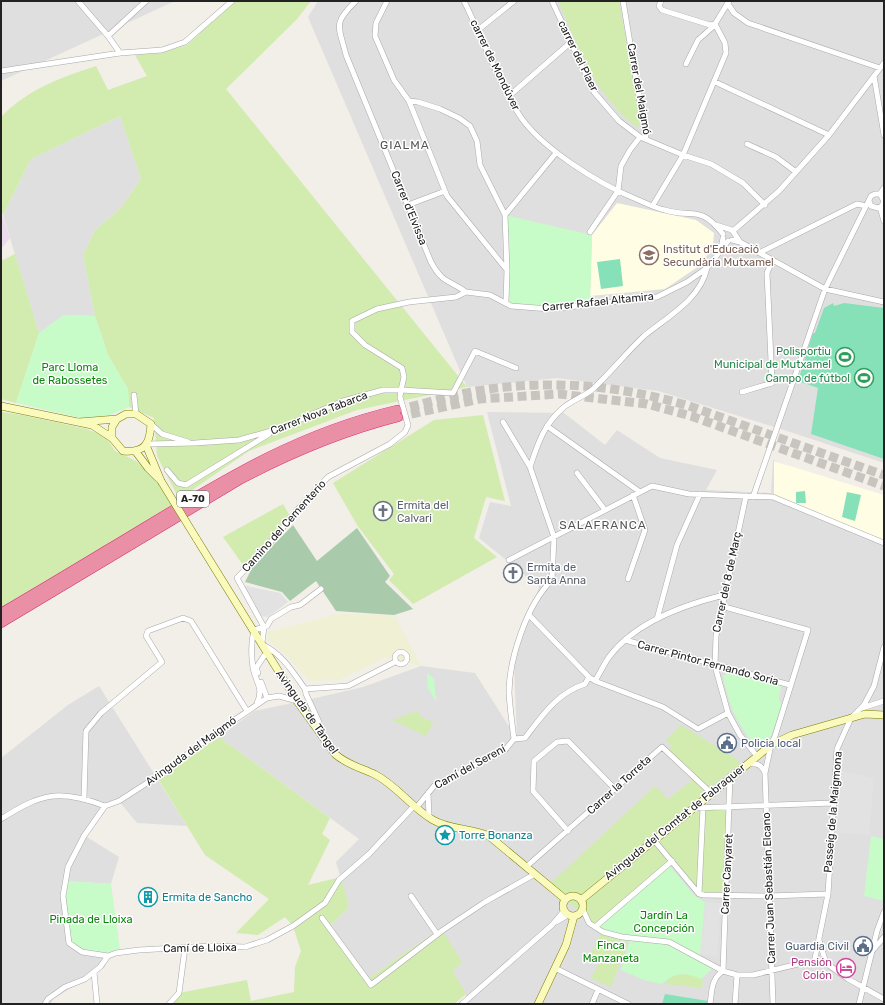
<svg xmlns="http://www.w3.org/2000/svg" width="885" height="1005" font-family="Rubik,sans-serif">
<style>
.residential{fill:#e0dfdf}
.industrial{fill:#ebdae9}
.education{fill:#fffde4}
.farmland{fill:#f0f0d4}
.grass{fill:#d1ecae}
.cemetery{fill:#a9cbac}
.park{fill:#c7fbc7}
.pitch{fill:#86e1b8}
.parking{fill:#e2e2e2}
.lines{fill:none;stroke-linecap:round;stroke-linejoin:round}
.highway-tunnel{stroke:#c8c5c0;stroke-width:9;stroke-dasharray:9 4.5;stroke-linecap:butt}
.street-casing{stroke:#a9a9a9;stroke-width:6}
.secondary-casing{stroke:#7a7f03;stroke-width:8}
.highway-casing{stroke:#df2673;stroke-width:10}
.street{stroke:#fff;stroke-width:5}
.secondary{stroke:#fbfabd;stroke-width:7}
.highway{stroke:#e990a7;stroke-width:9}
.secondary-bridge-casing{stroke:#7a7f03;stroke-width:8;stroke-linecap:butt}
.secondary-bridge{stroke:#fbfabd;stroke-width:7}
.labels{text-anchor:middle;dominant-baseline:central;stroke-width:3;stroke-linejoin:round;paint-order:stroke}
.shield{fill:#fff;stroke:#646464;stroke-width:1}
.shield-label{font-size:10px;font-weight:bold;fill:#222}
.street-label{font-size:11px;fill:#222;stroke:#fff}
.education-label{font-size:11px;fill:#785e54;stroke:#fff;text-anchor:start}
.leisure-label{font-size:11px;fill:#27864d;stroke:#fff;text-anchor:end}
.park-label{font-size:11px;fill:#0a860c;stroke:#fff}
.worship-label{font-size:11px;fill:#5b616d;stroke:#fff;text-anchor:start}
.service-label{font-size:11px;fill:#4e5e75;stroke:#fff;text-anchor:start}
.culture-label{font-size:11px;fill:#0d838f;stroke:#fff;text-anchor:start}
.hotel-label{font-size:11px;fill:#b23c85;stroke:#fff;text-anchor:end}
.neighbourhood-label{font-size:12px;letter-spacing:1px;fill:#555;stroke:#fff}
</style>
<rect width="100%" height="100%" fill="#f2eee8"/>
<path class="residential" d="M1 1H175L1 81Z
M318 1H884V463L781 429 658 391 557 378 467 387 308 17Z
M120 116 141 179 121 208 95 230 83 255 95 316 64 315 39 333 3 215 31 159Z
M487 412 564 413 605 445 617 430 660 458 717 470 706 490 771 493 773 460 884 502V1004H470L453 971 441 928 369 978 330 926 349 907 336 862 359 839 219 737 254 711 307 700 363 687 421 666 475 673 517 739 514 663 539 587 479 538 490 502 511 506Z
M99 686 187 826 137 823 119 801 105 806 85 836 119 857 111 884 66 881 69 943 108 956 105 967 53 999 51 1004H1V758L68 705Z"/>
<path class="industrial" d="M1 212 10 238 1 249Z"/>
<path class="education" d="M617 203 696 220 714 233 713 245 702 264 665 289 590 296 592 235Z
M774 461 884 495V542L774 495Z"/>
<path class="farmland" d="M338 614 394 615 421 666 386 657 339 680 310 681 283 652 268 641V632Z"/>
<path class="grass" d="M234 1H311L297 19 226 89 467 387 357 410 249 451 179 499 157 456 154 418 129 407 128 389 108 355 95 316 83 255 95 230 121 208 141 179 120 116 31 159 3 215 1 212V117C28 89 60 78 96 66L108 90 147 76 135 55 161 53 187 45Z
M558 1H619L641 125 636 127C593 92 580 50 558 1Z
M15 254 39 333 16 403 1 399V261Z
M1 412 22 415 87 429 101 435 107 439 115 451 136 461 158 483 162 485 174 506 1 609Z
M483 415 505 501 486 497 474 538 497 557 413 604 389 580 394 574 357 525 333 483 434 420Z
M283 504 291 518 246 569 223 537Z
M417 711 421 717 433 722 426 736 392 720Z
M681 725 738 760 740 764 708 789 710 792 692 808 730 807 726 896 699 894 672 861 595 927 550 884 655 786 668 799 695 778 667 752 672 746 666 740Z
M219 737 330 818 322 834 330 840 308 885 341 877 349 907 330 926 369 978 441 928 462 962 453 971 466 994 454 1004H169L179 993 247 980 251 1001 294 992 295 967 301 951 293 926 285 917 258 935 236 933 269 899 205 855 158 779Z
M600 934 628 943 611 987 591 978 601 961 590 957Z
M688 973 703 979 702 988 665 984 670 977Z"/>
<path class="cemetery" d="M293 525 317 561 357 528 390 576 385 582 413 609 394 615 336 611 316 581 290 601 282 592 245 582 253 566Z"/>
<path class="park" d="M505 215 592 235 590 304 550 309 511 306 506 302Z
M64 315 95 316 108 355 128 389 129 407 108 416 81 418 16 403 39 333Z
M729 672 781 686 779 701 782 704 771 736 756 745C737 727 728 701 723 676Z
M427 673 434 678 436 702 428 688Z
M871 836 884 839V901L864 896Z
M670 866 694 895 705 902 700 956 712 969 701 979C685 972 675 972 662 984L644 980 621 970 629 942 613 938 597 930 601 921Z
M66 881 111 884 120 950 107 953 82 952 69 943 63 896Z"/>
<path class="pitch" d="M620 259 623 286 601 289 597 262Z
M833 303 834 306 844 303 884 308V459L811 434 818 388 798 381 813 333H815L824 308Z
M805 491 806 503H796V492Z
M847 492 861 495 855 521 842 517Z
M665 994 708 1001 707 1004H662Z"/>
<path class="parking" d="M241 585 280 593 288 602 268 617 260 616Z
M839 770 874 778 869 835 836 833Z
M706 902 721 903 717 957 700 954Z"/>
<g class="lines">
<path class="highway-tunnel" d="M397 410C423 404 449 396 476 391 548 379 620 385 689 406L884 475
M398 417 480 399 559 394 647 404 691 416 884 486"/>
<g class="street-casing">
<path id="street" d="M78 1 108 36 120 53
M356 1C332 24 339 26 346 55L431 262C443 284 448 279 466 292
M387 1 376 23 375 36 394 80 409 101 447 196 507 270 506 302
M464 1C482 38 497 78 518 113 539 147 599 184 636 199 646 203 655 208 665 210 694 219 699 204 723 234
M552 1 594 92 619 121 640 137 683 155 711 164 743 183 765 205
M623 1 646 139
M661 1 659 6 662 10 710 25 715 24
M728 4 734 13 748 23 880 68
M478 30 514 1
M108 36 146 1
M686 64 698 40 715 25
M1 71 120 53 162 50 185 42 232 1
M874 76 884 135
M715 82 829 135
M509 96 571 42
M409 101 418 102 440 109 459 118 470 126 477 141 480 165 505 215 507 270
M747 144 776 157 796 172
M880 194 884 188
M869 201 871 206 878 208 882 206 884 201
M408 205 445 191
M653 205 683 155 726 53 725 43 715 24 729 1
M880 207 884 221
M505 215 556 153
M716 225 732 230 740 242
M733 231 779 191 829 135 884 63
M590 232 618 191 621 166 630 150 640 137
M732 240 740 242 825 289 884 302
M721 248 723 238
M759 253 857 204 866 206
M742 392 772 383 767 273 772 261
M134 395 136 414
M151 424 162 434 188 442
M547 426 640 492
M147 444 195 443 239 440 278 429 343 401 383 390H401L404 377 402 368 365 345 352 332V321L377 309 409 302 456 297 466 292 490 295 511 306 550 309 657 297 687 282 707 268 728 241
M530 467C538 443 544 424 564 407 573 400 585 396 593 389 611 372 626 353 644 336 667 317 700 300 707 268
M167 470 178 483 186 485 269 434
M577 473 605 510
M746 496 716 636 715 666 728 713 740 735 756 755
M753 497 825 289 871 196 875 194H880L884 201
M509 560 652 486 689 494 773 497 884 543
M628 579 645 530 633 495
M721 606 808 630 775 736 771 745 765 773 773 1004
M529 615 589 677 595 681 663 707 698 729 728 713
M657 619 677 545 700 494
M264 627 237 578 269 544 299 508 328 477 390 444 405 432 408 425 400 397 401 390 453 393 475 351 516 368
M625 640 790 685
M262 643 264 627
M263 645C282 654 293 672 305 689L306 694 319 722 317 729
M395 658a6 6 0 1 1 12 0a6 6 0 1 1-12 0Z
M258 673 256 668 264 656
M595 681C600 673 604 664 609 657 635 622 683 605 724 595
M261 682 267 698
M305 689 348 686 395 662
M257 703C264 688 256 683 253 668 251 655 251 642 254 630L267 626 271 619 291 607 300 605 321 589
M862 708 884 701
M514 739 525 738C542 716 557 693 585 684L589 677
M747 764C757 763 761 764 765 773
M428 793 429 817
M84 798 86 731 101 713 162 662 146 636 148 631 183 618 191 621 247 711
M416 808 434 786 505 750 514 739C512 724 510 708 509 693 509 659 527 604 552 580L554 537 530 467 503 422
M693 808 833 803
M1 819C42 793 59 789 105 806
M568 831 533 791 534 761 557 742 568 741 615 789
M653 839 699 894 704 895 768 896 828 894
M526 867 662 747 710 792
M699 894 703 808
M411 896 437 934
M583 910 589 923 603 932 622 937 669 942 723 971 737 975H753L802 963H826L848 979 884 999
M322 918 371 985 443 930 485 902 535 874
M556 922 568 915
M595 927 672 861
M819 940 826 963
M873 950 884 937
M108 956 82 952 69 943 63 896 68 867 84 836 105 806 119 801 164 772 211 736 267 698 279 696 297 701
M814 963 828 894 837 749 851 718 864 705 874 686 884 647
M555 968 628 1004
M723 971 730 776
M94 972 97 1004
M45 1004 48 999 65 987 85 979 100 967 108 956 116 953 139 950 211 946 245 947 267 940 293 926 325 903 339 880 369 854 414 806
M169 1004 179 993 185 948
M462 1004 552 925 564 911
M592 1004 598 990
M710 1004C712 991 711 979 723 971
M735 1004 737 975
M859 1004 877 931 884 912"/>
</g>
<g class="secondary-casing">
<path id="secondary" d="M1 406 92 425 112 438 123 451C145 453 150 444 151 424L136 414H126L117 419 79 422
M112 438V427L117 419
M146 445 161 481
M136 452 148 468 158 478
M196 538 297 701 335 754C347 765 362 768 376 775 397 786 412 808 433 820 450 830 472 828 489 836L565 899
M563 906a10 10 0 1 1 20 0a10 10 0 1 1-20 0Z
M581 900 771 745 792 735 865 714 884 715
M538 1004 566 945 574 916"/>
</g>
<g class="highway-casing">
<path id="highway" d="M1 613C51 584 100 554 150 524 231 475 303 432 397 410
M1 623 241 479C291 453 343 431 398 417"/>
</g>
<use href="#street" class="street"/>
<use href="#secondary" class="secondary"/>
<use href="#highway" class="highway"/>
<g class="secondary-bridge-casing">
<path id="secondary-bridge" d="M161 481 196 538"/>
</g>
<use href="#secondary-bridge" class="secondary-bridge"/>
</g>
<defs>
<g id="school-ring" transform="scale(1)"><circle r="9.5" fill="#fff" stroke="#8d6e63" stroke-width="1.5"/><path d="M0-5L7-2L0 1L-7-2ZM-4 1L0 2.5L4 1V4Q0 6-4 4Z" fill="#8d6e63"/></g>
<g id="stadium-ring" transform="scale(1)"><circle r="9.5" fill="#fff" stroke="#2e9e5b" stroke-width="1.5"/><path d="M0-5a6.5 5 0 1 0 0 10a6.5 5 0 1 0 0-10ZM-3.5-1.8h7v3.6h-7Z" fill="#2e9e5b"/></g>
<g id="church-ring" transform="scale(1)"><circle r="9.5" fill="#fff" stroke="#6b7280" stroke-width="1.5"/><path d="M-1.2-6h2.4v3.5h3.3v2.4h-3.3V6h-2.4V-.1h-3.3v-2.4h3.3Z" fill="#6b7280"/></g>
<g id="civic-ring" transform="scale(1)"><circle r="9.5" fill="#fff" stroke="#5c6f8a" stroke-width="1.5"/><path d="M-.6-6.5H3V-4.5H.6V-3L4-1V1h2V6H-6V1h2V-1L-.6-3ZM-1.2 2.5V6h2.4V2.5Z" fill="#5c6f8a"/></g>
<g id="sight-ring" transform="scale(1)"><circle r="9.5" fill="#fff" stroke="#0f9aa8" stroke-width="1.5"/><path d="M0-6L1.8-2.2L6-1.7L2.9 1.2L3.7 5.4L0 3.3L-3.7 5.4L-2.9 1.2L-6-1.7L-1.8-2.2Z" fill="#0f9aa8"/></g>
<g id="building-ring" transform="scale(1)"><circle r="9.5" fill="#fff" stroke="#0f9aa8" stroke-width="1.5"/><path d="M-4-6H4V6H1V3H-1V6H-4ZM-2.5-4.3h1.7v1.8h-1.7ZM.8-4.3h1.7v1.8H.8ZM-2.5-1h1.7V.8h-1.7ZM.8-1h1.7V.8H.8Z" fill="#0f9aa8"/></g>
<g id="hotel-ring" transform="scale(1)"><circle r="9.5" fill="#fff" stroke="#d1479c" stroke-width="1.5"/><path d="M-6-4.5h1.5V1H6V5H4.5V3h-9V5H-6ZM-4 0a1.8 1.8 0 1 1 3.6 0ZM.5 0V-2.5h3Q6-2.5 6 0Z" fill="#d1479c"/></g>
</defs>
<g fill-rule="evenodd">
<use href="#school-ring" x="649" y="255"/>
<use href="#stadium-ring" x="845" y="357"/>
<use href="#stadium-ring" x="864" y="378"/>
<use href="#church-ring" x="383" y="511"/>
<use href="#church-ring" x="513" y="573"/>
<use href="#civic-ring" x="727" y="743"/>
<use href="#sight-ring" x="445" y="835"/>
<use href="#building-ring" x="148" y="897"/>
<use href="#civic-ring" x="863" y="946"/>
<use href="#hotel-ring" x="846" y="968"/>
</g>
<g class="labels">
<rect class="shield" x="177" y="491" width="32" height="16" rx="3"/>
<g class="shield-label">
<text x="193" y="499">A-70</text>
</g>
<g class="street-label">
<text transform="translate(578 56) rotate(64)">carrer del Plaer</text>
<text transform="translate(495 65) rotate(64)">carrer de Mondúver</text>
<text transform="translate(639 89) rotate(80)">Carrer del Maigmó</text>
<text transform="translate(409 208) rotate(68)">Carrer d'Eivissa</text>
<text transform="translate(598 302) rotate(-6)">Carrer Rafael Altamira</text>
<text transform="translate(319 413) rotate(-21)">Carrer Nova Tabarca</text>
<text transform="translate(284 526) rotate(-48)">Camino del Cementerio</text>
<text transform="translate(727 582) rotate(-78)">Carrer del 8 de Març</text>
<text transform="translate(708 663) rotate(15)">Carrer Pintor Fernando Soria</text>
<text transform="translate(307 712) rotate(55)">Avinguda de Tàngel</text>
<text transform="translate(191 751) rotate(-36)">Avinguda del Maigmó</text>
<text transform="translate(470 767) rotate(-29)">Camí del Serení</text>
<text transform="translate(619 785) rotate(-42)">Carrer la Torreta</text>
<text transform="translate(833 812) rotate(-85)">Passeig de la Maigmona</text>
<text transform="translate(675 822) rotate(-39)">Avinguda del Comtat de Fabraquer</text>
<text transform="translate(727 874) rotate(-87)">Carrer Canyaret</text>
<text transform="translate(769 888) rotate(-92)">Carrer Juan Sebastián Elcano</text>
<text transform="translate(200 948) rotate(-1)">Camí de Lloixa</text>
</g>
<g class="education-label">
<text x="663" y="249">Institut d'Educació<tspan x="663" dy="13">Secundària Mutxamel</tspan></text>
</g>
<g class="leisure-label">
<text x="831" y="351">Polisportiu<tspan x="831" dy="13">Municipal de Mutxamel</tspan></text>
<text x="850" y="378">Campo de fútbol</text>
</g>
<g class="park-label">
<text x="70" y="367">Parc Lloma<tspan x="70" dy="13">de Rabossetes</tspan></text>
<text x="664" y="915">Jardín La<tspan x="664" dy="13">Concepción</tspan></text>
<text x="91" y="919">Pinada de Lloixa</text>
<text x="611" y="945">Finca<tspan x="611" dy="13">Manzaneta</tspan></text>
</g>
<g class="worship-label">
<text x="397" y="505">Ermita del<tspan x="397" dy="13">Calvari</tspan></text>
<text x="527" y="567">Ermita de<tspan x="527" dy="13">Santa Anna</tspan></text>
</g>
<g class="service-label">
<text x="741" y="743">Policia local</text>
<text x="849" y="946" text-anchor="end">Guardia Civil</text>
</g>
<g class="culture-label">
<text x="459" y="835">Torre Bonanza</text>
<text x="162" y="897">Ermita de Sancho</text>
</g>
<g class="hotel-label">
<text x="832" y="962">Pensión<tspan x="832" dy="13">Colón</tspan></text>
</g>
<g class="neighbourhood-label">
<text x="405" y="145">GIALMA</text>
<text x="603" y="525">SALAFRANCA</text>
</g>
</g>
<rect width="885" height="1005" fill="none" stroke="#222222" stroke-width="4"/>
</svg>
